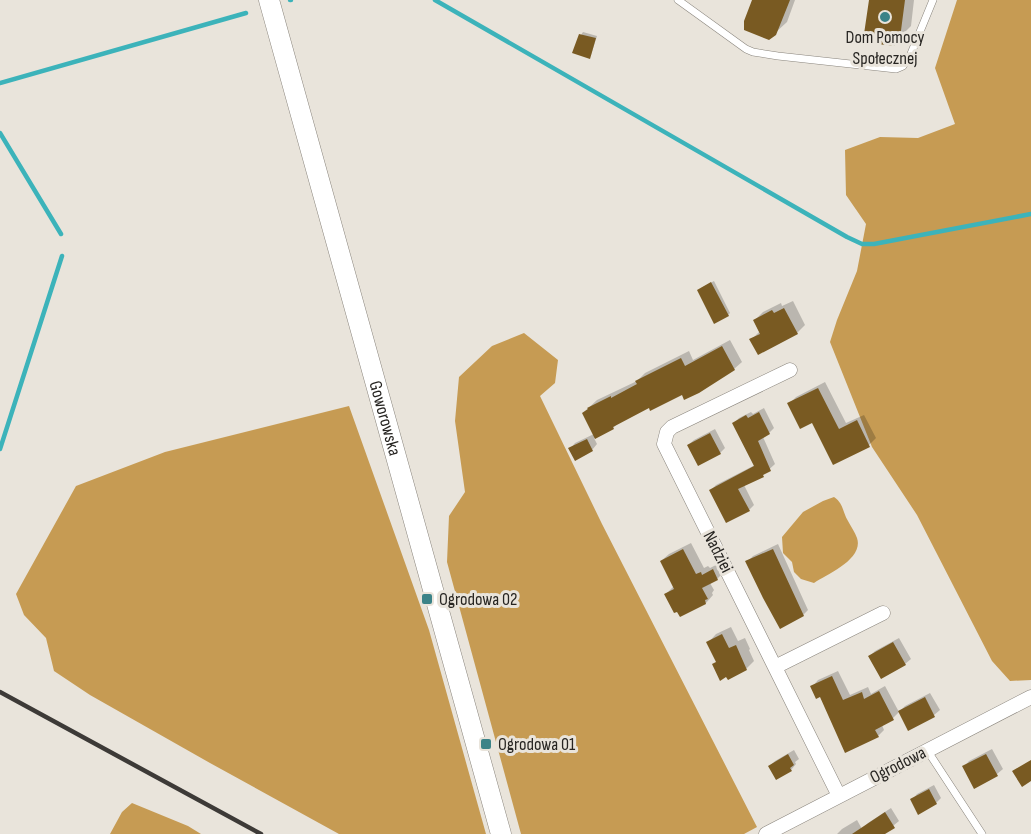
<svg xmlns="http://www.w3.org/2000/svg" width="1031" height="834" font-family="'Sofia Sans Condensed',sans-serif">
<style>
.forest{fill:#c69b53}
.shadow{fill:#0003}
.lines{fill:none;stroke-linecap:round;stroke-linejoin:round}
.stream{stroke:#3cb3ba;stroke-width:4.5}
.building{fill:#795a22}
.service-casing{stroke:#89847c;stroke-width:8}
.minor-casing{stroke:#89847c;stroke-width:15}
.secondary-casing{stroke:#89847c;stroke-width:21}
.service{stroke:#fff;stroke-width:7}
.minor{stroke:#fff;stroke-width:14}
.secondary{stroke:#fff;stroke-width:20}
.rail{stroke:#3d3a37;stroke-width:4.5}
.poi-dot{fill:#3b8388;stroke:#e9e4db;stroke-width:2}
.labels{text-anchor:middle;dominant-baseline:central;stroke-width:6;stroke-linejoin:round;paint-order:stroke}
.poi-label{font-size:18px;fill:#272522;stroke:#e9e4db;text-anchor:start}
.street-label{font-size:18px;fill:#272522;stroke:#e9e4db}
</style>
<rect width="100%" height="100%" fill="#e9e4db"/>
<path class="forest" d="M957 0H1031V680L1010 681 992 661 917 515 872 447 830 342 837 320 857 271 866 224 846 195 845 150 880 137 918 138 955 124 935 68Z
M524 333 558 360 555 383 540 396 602 524 757 827 744 834H521L447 562 449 516 465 492 455 421 459 377 492 346Z
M349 406 429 630 486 834H339L210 763 90 695 54 671 46 638 24 615 16 594 76 486 165 452Z
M834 497C844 504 842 511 848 521 851 527 855 532 857 538 864 559 828 574 814 583L801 579 794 572 792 562 783 553 782 537 803 512 823 501Z
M132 803 188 826 201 834H110L122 812Z"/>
<path class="shadow" d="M754 0H795L787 22 775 33Z
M870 0H914L911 26 893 44Z
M583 32 597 36 591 55 589 58 581 35Z
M714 281 730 313 728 315 701 288Z
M793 301 805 325 797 333 751 340 760 331 755 320 763 312 781 303 782 306Z
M730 340 742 362 734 369 683 393 650 406 618 423 613 428 594 438 597 444 592 450 570 449 575 443 594 434 583 413 597 400 637 381 645 373 689 351 693 360Z
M825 382 846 423 864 415 876 438 869 445 812 421 789 404 796 397Z
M764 408 774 428 769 433 763 437 775 464 763 475 744 485 754 505 749 510 711 490 716 485 755 465 734 423 739 418 751 412 753 414Z
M715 429 725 448 720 453 688 445 694 440Z
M691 543 704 568 708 566 710 568 720 563 724 572 717 579 710 583 714 590 712 593 713 595 706 603 666 594 674 586 661 561 669 554Z
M778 544 808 610 803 615 747 562 753 556Z
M731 627 738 641 745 638 750 649 749 650 754 661 746 669 717 661 708 643 716 634Z
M899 638 911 659 905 664 870 656 875 651Z
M838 671 850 695 868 687 871 694 885 686 899 712 905 706 930 693 940 710 934 715 909 729 900 711 893 718 882 725 884 730 878 736 820 695 812 687 818 680Z
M992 749 1003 769 997 774 975 787 964 767 969 761Z
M794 750 799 759 795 762 796 764 791 770 770 766 775 761Z
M934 785 941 798 936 803 912 800 917 794Z
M891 808 899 821 883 834H837L842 829 857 820 862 829 868 823Z"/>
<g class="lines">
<path class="stream" d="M290 0H291
M435 0 847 237 862 244H874L1031 214
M0 83 246 13
M0 133 61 234
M0 449 62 256"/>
</g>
<path class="building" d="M752 0H790L776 35 769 40 744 30V21Z
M869 0H905L900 38 894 46 869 43 864 34Z
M579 34 596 38 590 59 572 53Z
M711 282 729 316 714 324 697 290Z
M784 308 798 334 758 355 749 339 760 334 753 320 772 310 774 313Z
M722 346 735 370 699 393 684 400 682 395 650 411 649 408 613 427 614 429 595 439 582 413 588 409 587 408 611 396V398L637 384 635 381 681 358 685 366Z
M818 388 839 429 857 420 870 447 833 465 812 423 800 429 787 403Z
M759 412 770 434 758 441 771 471 763 475 764 477 738 489 750 511 726 523 709 490 754 466 732 423 746 415 748 418Z
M710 433 721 454 698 466 687 445Z
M587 439 593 451 575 461 568 448Z
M683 549 696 574 701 572 702 575 713 569 718 580 702 588 708 599 705 600 706 604 680 617 677 612 674 613 664 594 674 589 660 561Z
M773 549 804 616 780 629 763 598 745 561Z
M722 634 729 648 736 645 747 670 728 680 726 677 720 681 712 664 716 662 706 642Z
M893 642 906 665 881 679 868 656Z
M832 676 843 700 862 692 864 699 879 691 894 720 875 730 879 737 845 753 820 697 816 699 810 686Z
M925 697 935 717 908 731 898 711Z
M788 754 794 765 790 768 792 771 776 780 768 766Z
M986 754 998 776 974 789 962 766Z
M1031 760V781L1022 787 1012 771Z
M929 789 937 804 918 815 910 799Z
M885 812 895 828 885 834H852Z"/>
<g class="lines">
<g class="service-casing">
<path id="service" d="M678 0 746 49 753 52 778 56 896 69 903 66 910 56 933 0
M927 750 982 834"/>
</g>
<g class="minor-casing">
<path id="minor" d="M790 370 672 427 667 432 664 444 839 796
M775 667 883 613
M766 834 1031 697"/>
</g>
<g class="secondary-casing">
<g id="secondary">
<path id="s1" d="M269 0 501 834"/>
</g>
</g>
<use href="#service" class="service"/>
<use href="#minor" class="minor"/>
<use href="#secondary" class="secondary"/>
<path class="rail" d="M0 692 261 834"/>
</g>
<g class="poi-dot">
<circle cx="885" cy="17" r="6"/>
<rect x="421" y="593" width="12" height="12" rx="3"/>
<rect x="480" y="738" width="12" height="12" rx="3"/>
</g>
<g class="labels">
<g class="poi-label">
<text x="885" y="37" text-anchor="middle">Dom Pomocy<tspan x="885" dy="21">Społecznej</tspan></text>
<text x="439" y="599">Ogrodowa 02</text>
<text x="498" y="744">Ogrodowa 01</text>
</g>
<g class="street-label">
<text stroke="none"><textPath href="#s1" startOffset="434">Goworowska</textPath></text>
<text transform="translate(718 552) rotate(63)">Nadziei</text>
<text transform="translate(898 765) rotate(-27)">Ogrodowa</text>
</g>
</g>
</svg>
